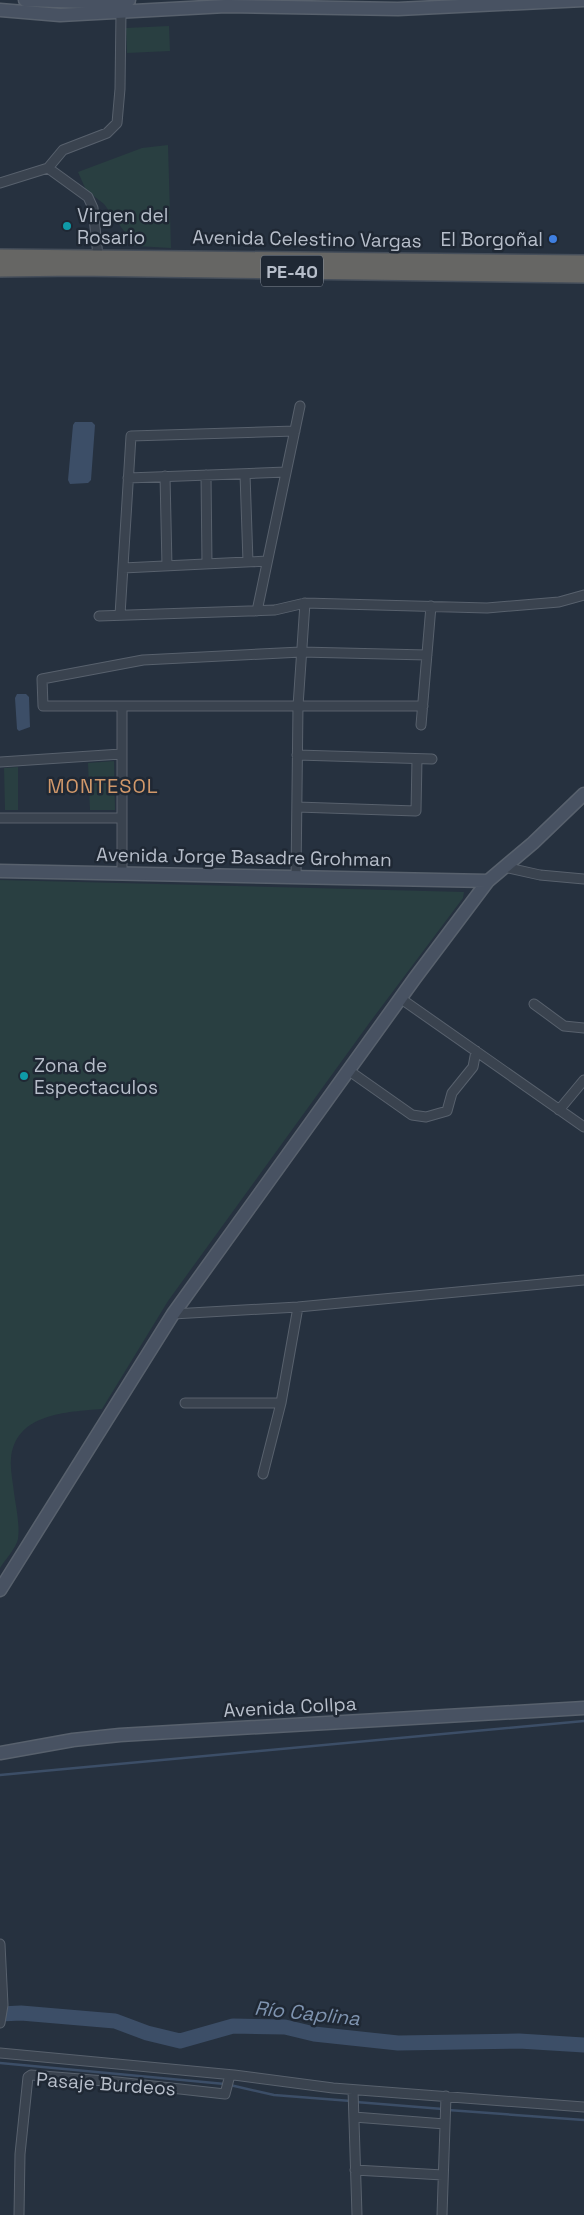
<svg xmlns="http://www.w3.org/2000/svg" width="584" height="2215" font-family="'Space Grotesk',sans-serif">
<style>
.green{fill:#293f41}
.water{fill:#3c4e67}
.lines{fill:none;stroke-linecap:round;stroke-linejoin:round}
.stream{stroke:#3c4e67;stroke-width:2.5}
.river{stroke:#3c4e67;stroke-width:15}
.minor-casing{stroke:#58616d;stroke-width:11}
.secondary-casing{stroke:#58616d;stroke-width:15}
.trunk-casing{stroke:#454e5a;stroke-width:18}
.minor{stroke:#3a434f;stroke-width:9}
.secondary{stroke:#485262;stroke-width:12}
.trunk{stroke:#666664;stroke-width:15}
.culture-dot{fill:#0f9aa8;stroke:#1f2834;stroke-width:2}
.shop-dot{fill:#3f7fe0;stroke:#1f2834;stroke-width:2}
.labels{text-anchor:middle;dominant-baseline:central;stroke-width:5;stroke-linejoin:round;paint-order:stroke}
.shield{fill:#1f2834;stroke:#89919d;stroke-width:1}
.shield-label{font-size:18px;font-weight:bold;fill:#b7beca}
.poi-label{font-size:19px;fill:#b7beca;stroke:#1f2834;text-anchor:start}
.street-label{font-size:19px;fill:#b7beca;stroke:#1f2834}
.neighbourhood-label{font-size:20px;letter-spacing:1px;fill:#d1986a;stroke:#1f2834}
.water-label{font-size:20px;font-style:italic;fill:#7f94b0;stroke:#1f2834}
</style>
<rect width="100%" height="100%" fill="#26313f"/>
<path class="green" d="M169 26 170 51 127 53 126 28Z
M168 145 171 248 135 246 104 204 86 190 78 172 142 148Z
M114 761 115 810H90L88 763Z
M18 767V810H5L4 768Z
M0 880 464 892 463 898 370 1022 168 1301 102 1409C67 1412 15 1413 11 1459 10 1470 13 1482 14 1493 16 1507 20 1525 18 1539 16 1548 5 1560 0 1568Z"/>
<path class="water" d="M75 422H92L95 425 91 480 88 483 70 484 68 480 73 425Z
M17 694H26L29 697 30 727 19 731 17 729 15 698Z"/>
<g class="lines">
<path class="stream" d="M0 1775 584 1721
M0 2063 225 2084
M230 2085 274 2095 351 2101
M356 2102 443 2109
M448 2110 584 2120"/>
<path class="river" d="M0 2014 21 2013 115 2021 147 2033 180 2041 233 2026 285 2027 314 2034 398 2043 519 2041 584 2045"/>
<g class="minor-casing">
<path id="minor" d="M48 168 63 150 107 133 117 123 120 89 121 12
M48 168 88 197 93 208 98 256
M0 183 48 168
M245 474 248 562
M206 475 207 564
M165 476 167 566
M128 478 286 472
M123 568 267 561
M257 611 300 406
M120 615 131 436 295 431
M99 616 275 610 305 603 487 608 559 602 584 595
M122 706V873
M423 706H43L42 679 143 660 301 652 427 655
M421 725 431 606
M297 755 432 759
M0 762 121 754
M297 807 416 811 417 759
M0 818H122
M504 867 540 875 584 879
M296 877 298 706 305 603
M400 998 584 1127
M534 1004 564 1026 584 1028
M348 1070 412 1115 426 1117 447 1111 452 1093 473 1067 476 1051
M559 1110 584 1080
M173 1314 298 1307 584 1280
M185 1403H281
M263 1474 281 1403 298 1307
M0 1944 3 2005 0 2023
M0 2053 234 2075 333 2088 584 2107
M353 2090 357 2215
M354 2117 445 2124
M355 2170 443 2175
M19 2215 20 2154 28 2077 31 2075 117 2082 225 2094 230 2075
M442 2215 446 2096"/>
</g>
<g class="secondary-casing">
<path id="secondary" d="M25 0 89 2 129 0
M0 10 60 15 226 6 398 9 584 0
M0 871 488 881
M0 1590 173 1314 415 978 488 881 533 843 584 794
M0 1753 73 1740 120 1735 584 1708"/>
</g>
<g class="trunk-casing">
<path id="trunk" d="M0 257 584 263
M0 269 77 268 584 275"/>
</g>
<use href="#minor" class="minor"/>
<use href="#secondary" class="secondary"/>
<use href="#trunk" class="trunk"/>
</g>
<g class="culture-dot">
<circle cx="67" cy="226" r="5"/>
<circle cx="24" cy="1076" r="5"/>
</g>
<circle class="shop-dot" cx="553" cy="239" r="5"/>
<g class="labels">
<rect class="shield" x="261" y="255.5" width="62" height="31" rx="4"/>
<g class="shield-label">
<text x="292" y="271">PE-40</text>
</g>
<g class="poi-label">
<text x="77" y="215">Virgen del<tspan x="77" dy="22">Rosario</tspan></text>
<text x="543" y="239" text-anchor="end">El Borgoñal</text>
<text x="34" y="1065">Zona de<tspan x="34" dy="22">Espectaculos</tspan></text>
</g>
<g class="street-label">
<text transform="translate(307 239) rotate(1)">Avenida Celestino Vargas</text>
<text transform="translate(244 857) rotate(1)">Avenida Jorge Basadre Grohman</text>
<text transform="translate(290 1707) rotate(-3)">Avenida Collpa</text>
<text transform="translate(106 2084) rotate(4)">Pasaje Burdeos</text>
</g>
<g class="neighbourhood-label">
<text x="103" y="786">MONTESOL</text>
</g>
<g class="water-label">
<text transform="translate(307 2013) rotate(6)">Río Caplina</text>
</g>
</g>
</svg>
